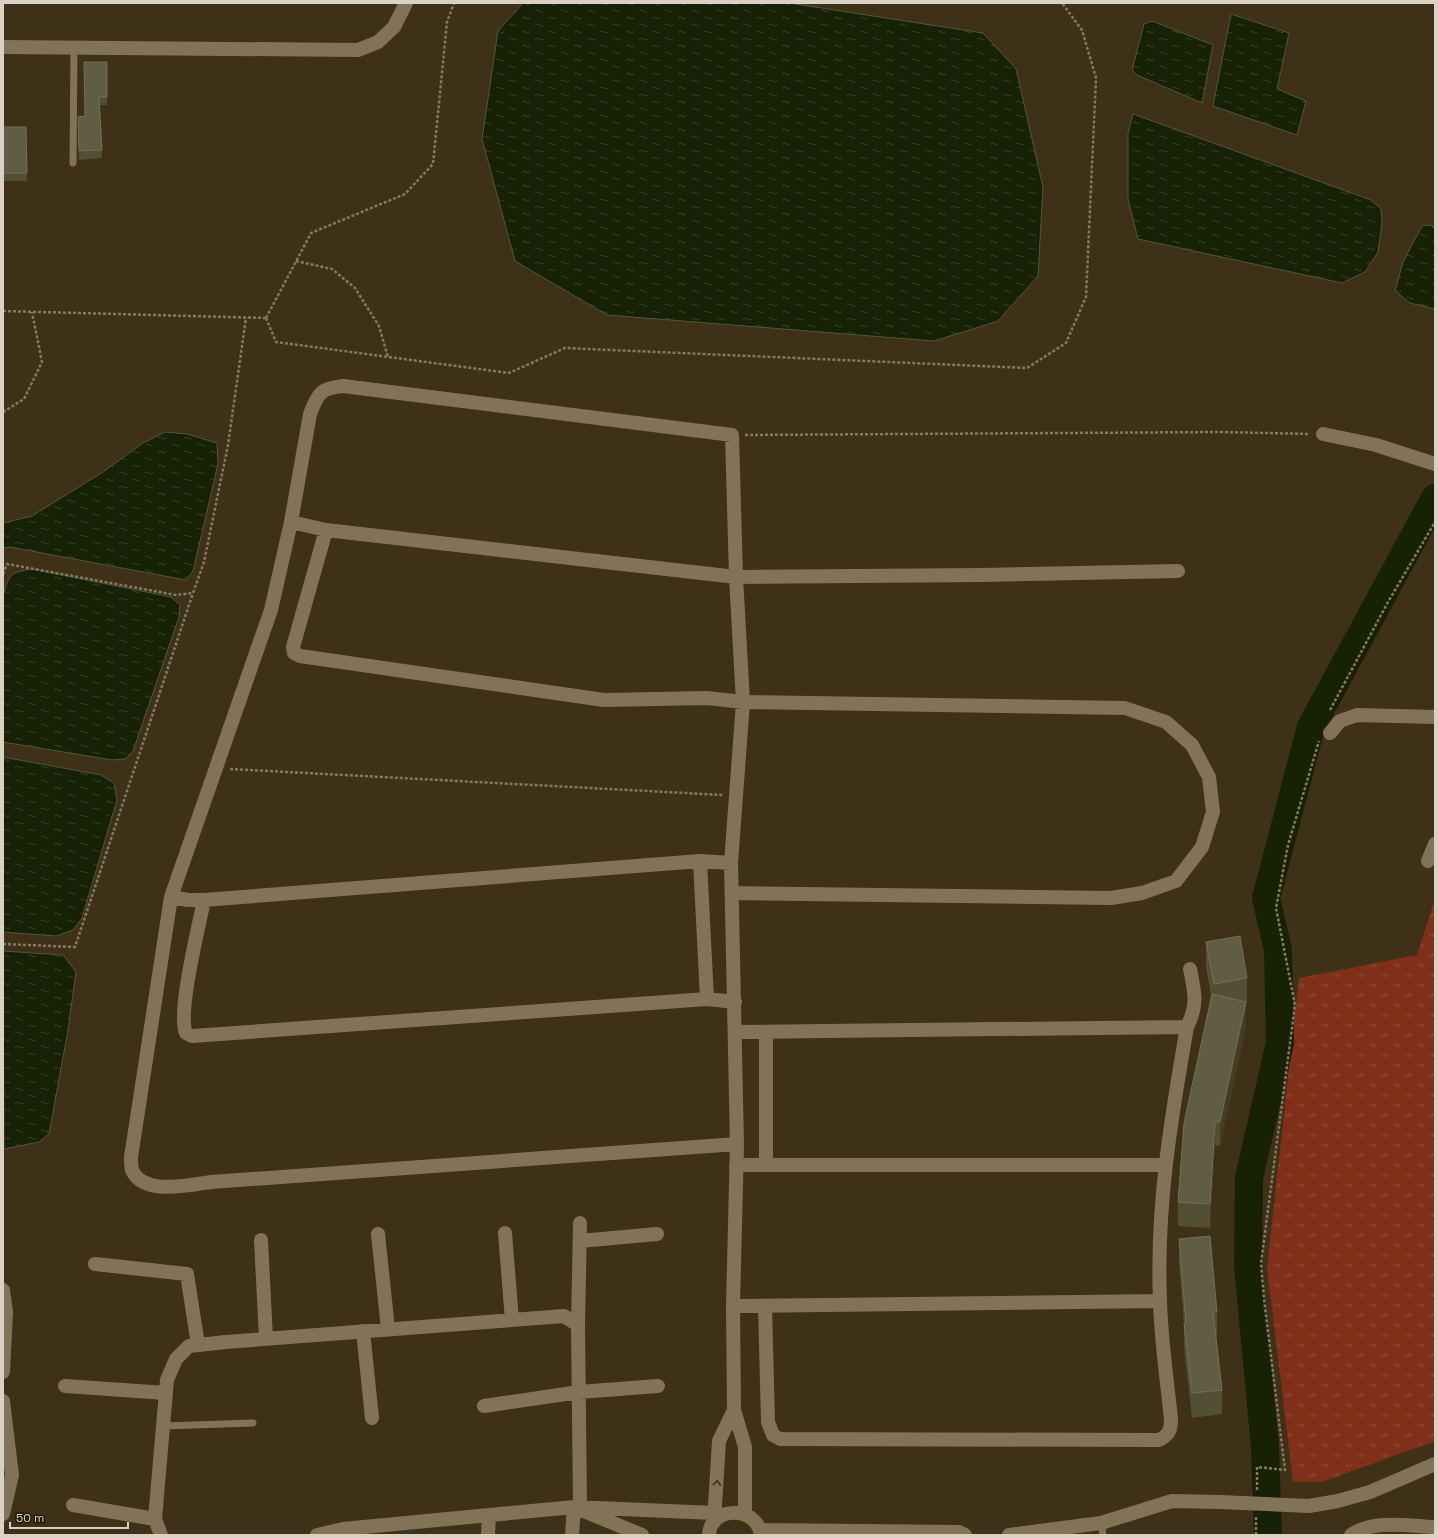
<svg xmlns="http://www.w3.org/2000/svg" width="1438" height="1538" font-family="'Space Grotesk',sans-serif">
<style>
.grass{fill:url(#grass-tufts)}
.water{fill:url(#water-ripples);stroke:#51563f}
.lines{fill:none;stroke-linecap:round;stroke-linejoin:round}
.river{stroke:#172106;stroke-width:28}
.path{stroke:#837964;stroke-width:2.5;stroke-dasharray:3 2;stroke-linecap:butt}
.service{stroke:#827358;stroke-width:7}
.minor{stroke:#827358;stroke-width:14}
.wall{fill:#524f35}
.shaded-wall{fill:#443d23}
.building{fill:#615d44;stroke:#746f58}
.oneway{stroke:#3d3525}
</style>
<defs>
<pattern id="grass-tufts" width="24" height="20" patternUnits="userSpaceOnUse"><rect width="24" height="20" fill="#802f18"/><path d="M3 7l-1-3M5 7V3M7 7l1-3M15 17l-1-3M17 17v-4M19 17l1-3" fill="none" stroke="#914c38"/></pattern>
<pattern id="water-ripples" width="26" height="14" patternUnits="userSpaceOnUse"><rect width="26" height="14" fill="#172106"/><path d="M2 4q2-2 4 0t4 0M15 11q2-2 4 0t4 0" fill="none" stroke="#384029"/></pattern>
</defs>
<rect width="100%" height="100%" fill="#3e3118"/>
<path class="grass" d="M1435 899V1441L1322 1482H1293L1267 1268 1299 978 1417 955Z"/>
<path class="water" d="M523 3H789L983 33 1016 69 1043 187 1038 276 998 321 934 341 607 315 515 261 482 139 498 31Z
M1231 14 1289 33 1277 89 1306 101 1297 135 1213 106Z
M1152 21 1213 45 1202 103 1137 75 1132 70 1144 24Z
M1133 114 1371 200 1381 209 1382 224 1378 252 1365 272 1342 283 1138 239 1128 199V133Z
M1430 225 1435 228V309L1410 303 1395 291 1403 262 1422 226Z
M165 432 187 434 217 443 218 464 193 571 186 580 10 547 3 548V523L32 516 103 472 143 443Z
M32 569 171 597 180 605 179 617 133 751 125 759 112 760 3 742V595C10 574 10 572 32 569Z
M3 757 101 775 114 783 117 800 82 918 73 930 56 936 3 932Z
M3 951 63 955 76 972 68 1030 49 1134 39 1142 4 1149Z"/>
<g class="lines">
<path class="river" d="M1268 1535 1265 1447 1248 1266 1249 1178 1280 1043 1278 950 1266 898 1311 727 1435 498"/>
<path class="path" d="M296 261 332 269 355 288 379 326 388 357
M3 311 266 318
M266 318 276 342 509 373 565 348 1027 368 1066 343 1086 297 1096 78 1082 30 1062 3
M266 318 311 233 405 194 433 164 447 22 454 3
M3 412 24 399 42 362 32 312
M745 435 1221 432 1310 434
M3 574 7 564 176 595 193 593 204 562 228 445 246 318
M1330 710 1388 602 1435 522
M230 769 723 795
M3 944 75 947 193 593
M1257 1490V1467L1285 1470 1264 1299 1261 1263 1295 1005 1276 908 1288 845 1319 741
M1256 1535V1517"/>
<path class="service" d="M73 163 74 47
M163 1426 253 1423
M1101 1523 1103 1535"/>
<path class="minor" d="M3 47 358 50 378 42 394 27 406 3
M1323 434 1376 445 1435 464
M291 522 326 530 736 577 982 575 1178 571
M326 530 293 647 294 653 300 656 604 700 707 698 743 702 1125 708 1166 722 1192 745 1209 777 1213 812 1202 847 1176 881 1142 893 1111 898 732 893
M1330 733 1340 721 1357 715 1435 717
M700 861 707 999
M1428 861 1435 844
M171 897 188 900H204L700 861 731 863
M204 900C199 926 177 1013 186 1033L192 1036 707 999 735 1002
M735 1032 1187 1027
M737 1144 211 1182C190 1185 143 1196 132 1170 131 1166 131 1161 131 1157L171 897 271 610 291 522 310 414C318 393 321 388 343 386L732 435 736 577 743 702 731 863 737 1144 733 1306 734 1410 745 1447V1514
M736 1165H1165
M766 1165V1032
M505 1233 512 1320
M378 1234 388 1329
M261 1240 266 1339
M580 1241 657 1234
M95 1264 187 1274 198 1345
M3 1290 6 1312 3 1372
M733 1306 1160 1301
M765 1306 768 1422 773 1435 780 1439 1159 1440C1169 1435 1171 1430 1171 1419 1167 1380 1161 1340 1160 1301 1156 1208 1171 1118 1187 1027 1198 1005 1195 993 1190 969
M578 1325 580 1223
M363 1331 372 1418
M65 1386 166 1393
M3 1401 12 1475 3 1514
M484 1406 579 1392 658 1386
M73 1505 155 1519
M714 1522 719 1441 734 1410
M760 1530 959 1532 965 1535
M161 1535 155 1519 167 1380 176 1359 189 1346 226 1342 564 1316 578 1325 580 1507
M317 1535 343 1529 574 1507 715 1513
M488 1535 489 1515
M572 1535 574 1507 642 1535
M709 1535C710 1506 757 1505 761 1535
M1009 1535 1101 1523 1172 1501 1220 1502 1309 1506 1338 1501 1370 1492 1435 1464
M1351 1535C1373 1519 1409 1526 1435 1527"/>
</g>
<path class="wall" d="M107 62V105H99L102 158 79 160 78 117 85 116Z
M3 127H26L27 181H3Z
M1206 942 1247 978V1002H1246V1026L1220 1146 1215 1145 1210 1228 1178 1226V1202L1211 996 1206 966Z
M1179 1239 1217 1312V1336H1216L1222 1390V1414L1192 1418 1184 1348V1324L1179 1263Z"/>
<path class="shaded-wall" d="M1246 1002V1026L1220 1146V1122Z
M1215 1121V1145L1210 1228V1204Z"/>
<path class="building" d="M84 62H107V97H99L102 150 79 151 78 117 85 116Z
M3 127H26L27 173H3Z
M1240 936 1247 978 1214 984 1206 942Z
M1212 994 1246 1002 1220 1122 1215 1121 1210 1204 1178 1202 1184 1123Z
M1210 1236 1217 1312H1213L1222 1390 1192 1393 1184 1323H1186L1179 1239Z"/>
<defs><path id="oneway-chevron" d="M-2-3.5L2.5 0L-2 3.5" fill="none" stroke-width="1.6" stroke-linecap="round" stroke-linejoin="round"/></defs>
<use class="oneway" href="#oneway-chevron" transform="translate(717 1483) rotate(-86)"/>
<rect width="1438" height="1538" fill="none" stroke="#d9d1c3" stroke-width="8"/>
<path d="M10 1522v6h118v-6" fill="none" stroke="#d9d1c3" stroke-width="2"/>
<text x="16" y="1522" font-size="12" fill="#d9d1c3" stroke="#201a0f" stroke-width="3" paint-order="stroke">50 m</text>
</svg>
